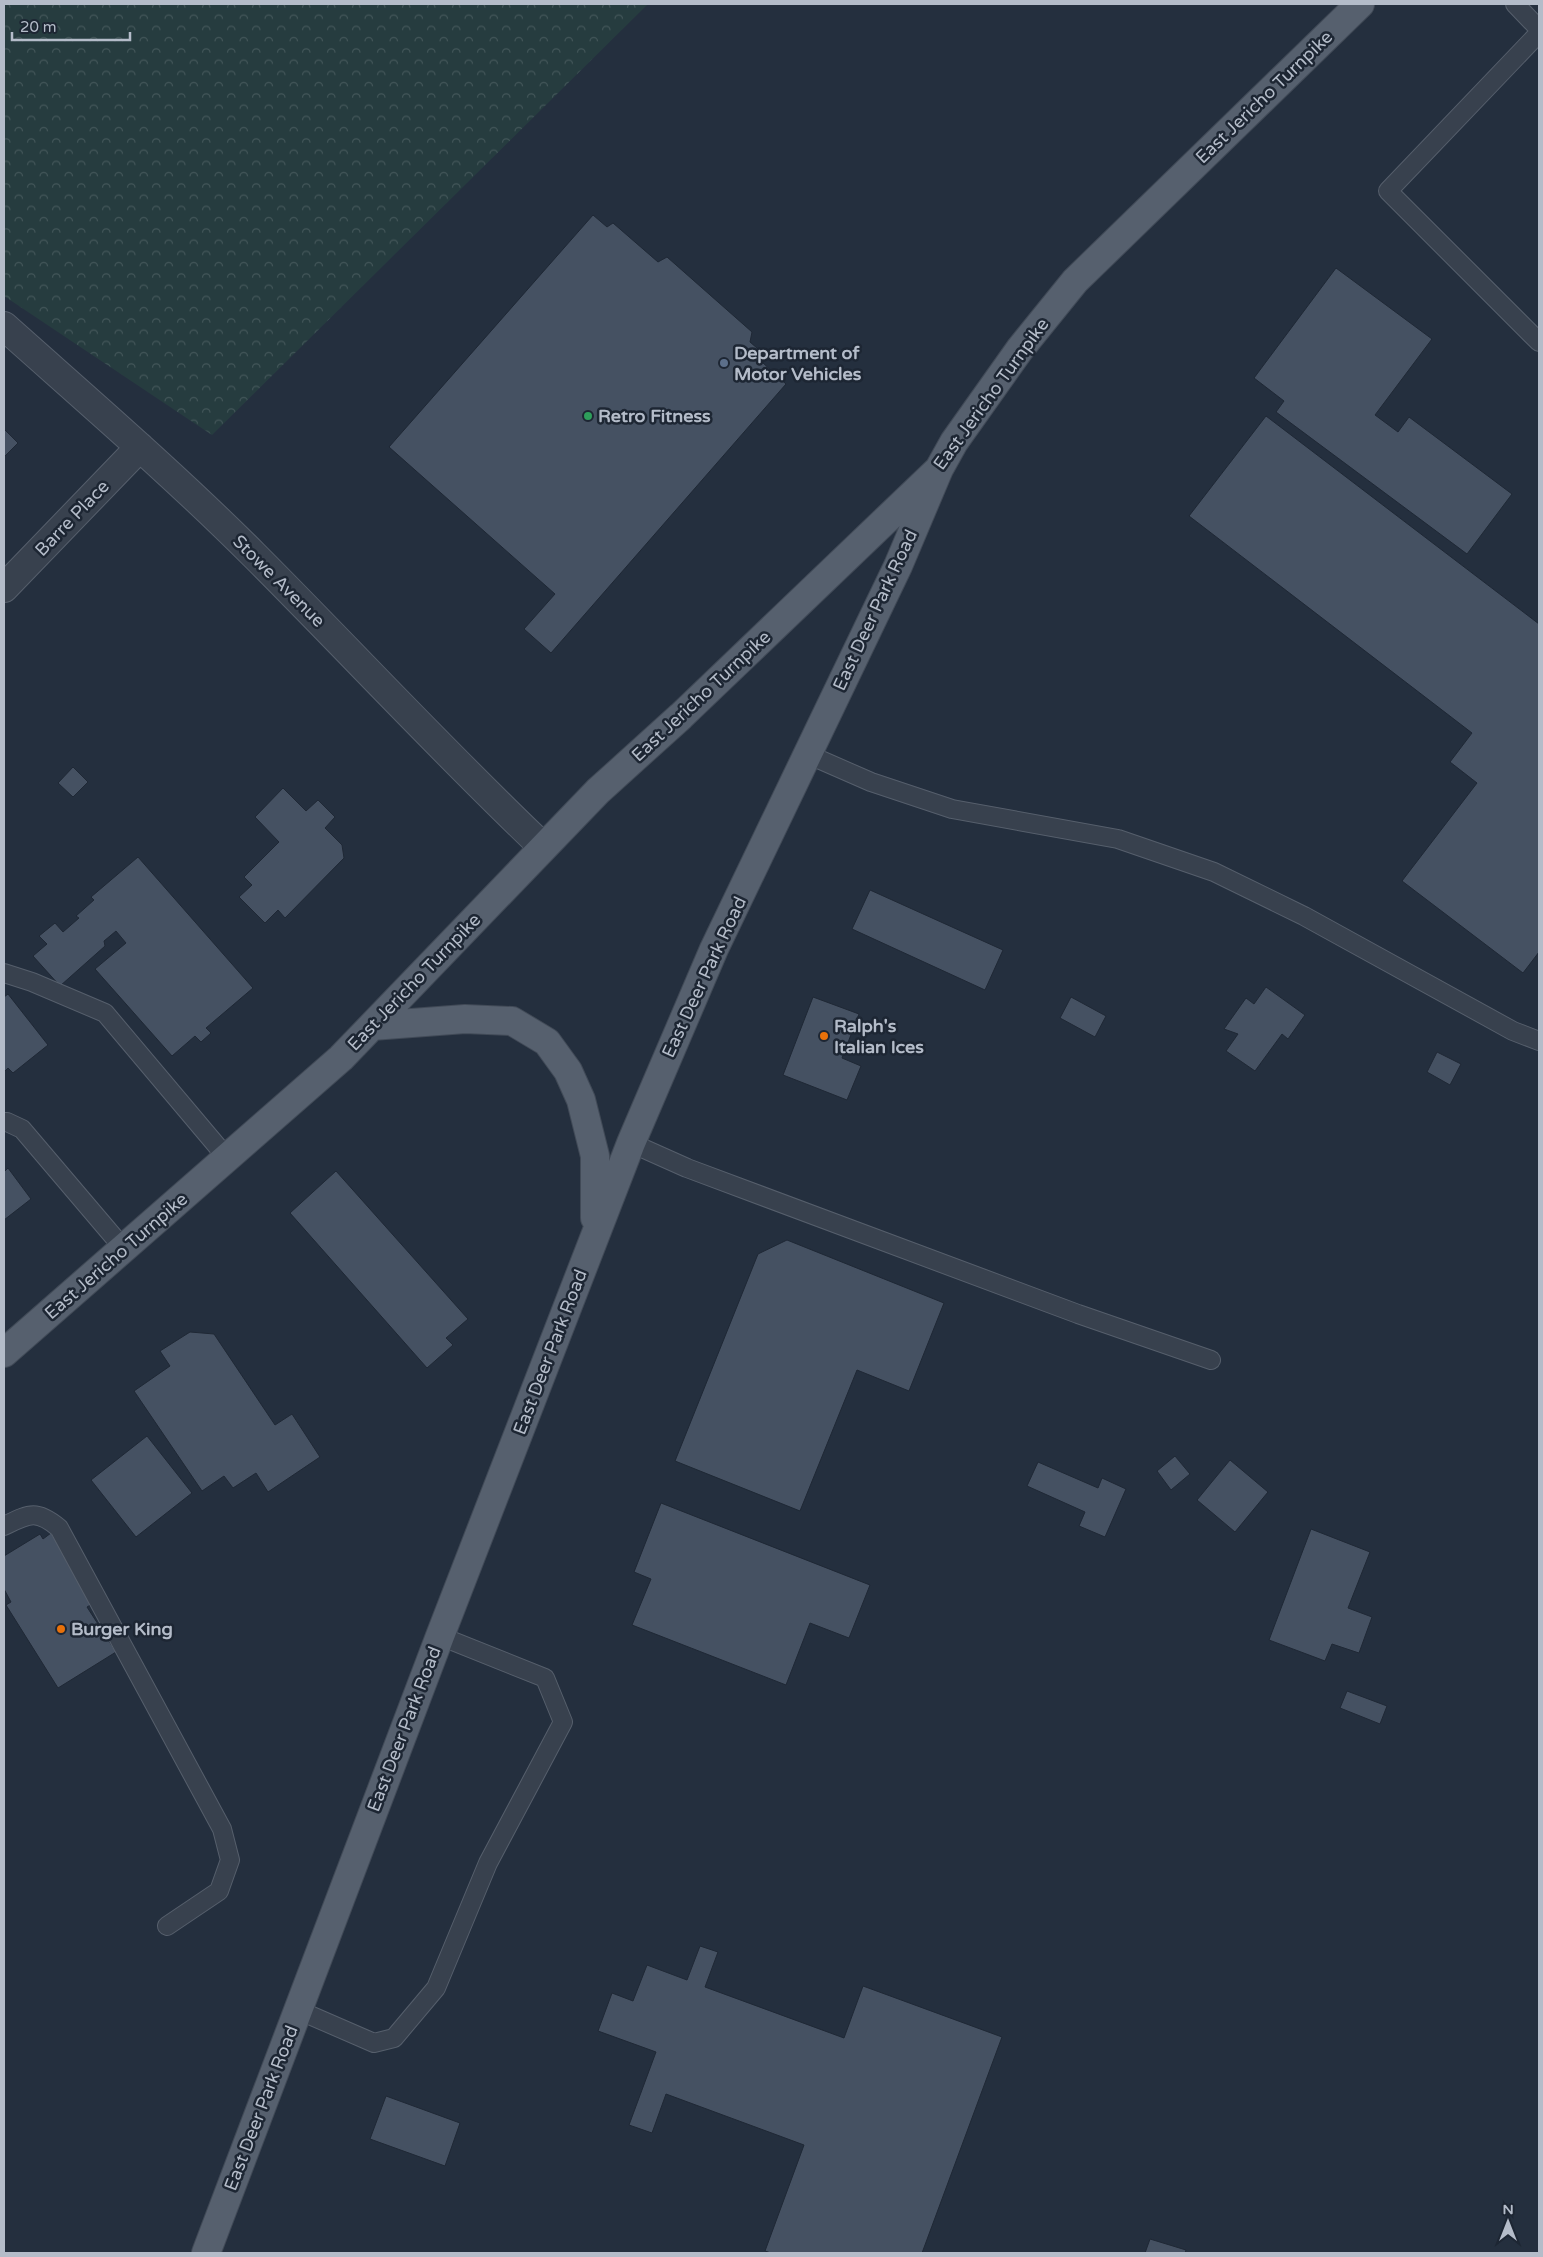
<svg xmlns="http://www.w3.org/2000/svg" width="1543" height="2257" font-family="'Varela Round',sans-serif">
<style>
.forest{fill:url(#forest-crowns)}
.building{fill:#455162;stroke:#1f2835}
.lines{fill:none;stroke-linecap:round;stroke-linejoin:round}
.lane-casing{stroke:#565f6c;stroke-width:20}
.street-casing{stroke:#565f6c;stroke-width:30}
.primary-casing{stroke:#414a57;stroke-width:30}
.lane{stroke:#38414e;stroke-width:18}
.street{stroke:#38414e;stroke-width:28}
.primary{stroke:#56606e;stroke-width:28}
.service-dot{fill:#5c6f8a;stroke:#1d2633;stroke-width:2}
.leisure-dot{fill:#2e9e5b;stroke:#1d2633;stroke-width:2}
.food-dot{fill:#e8710a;stroke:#1d2633;stroke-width:2}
.labels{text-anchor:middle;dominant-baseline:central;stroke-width:5;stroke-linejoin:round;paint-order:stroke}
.street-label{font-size:18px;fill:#b4bcc9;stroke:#1d2633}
.poi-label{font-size:18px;font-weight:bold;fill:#b4bcc9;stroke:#1d2633;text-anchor:start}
</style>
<defs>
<pattern id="forest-crowns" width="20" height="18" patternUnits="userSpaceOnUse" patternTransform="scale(1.25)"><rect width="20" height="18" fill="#263c3f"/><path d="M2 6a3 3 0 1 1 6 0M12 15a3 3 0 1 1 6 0" fill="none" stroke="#435659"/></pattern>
</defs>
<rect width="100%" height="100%" fill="#242f3e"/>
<path class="forest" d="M4 4H648L212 435 4 296Z"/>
<path class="building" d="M593 215 607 227 613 223 658 262 667 257 752 332 750 342 765 355 763 363 786 384 551 653 524 629 555 594 389 447Z
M1336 268 1432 339 1375 415 1398 432 1409 417 1512 494 1467 554 1276 412 1284 401 1254 378Z
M1266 416 1539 624V952L1523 973 1402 881 1477 783 1450 762 1472 733 1189 516Z
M4 429 18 443 4 457Z
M73 767 88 782 73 797 58 783Z
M283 788 306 811 318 800 335 817 325 828 342 845 344 858 285 918 278 910 265 923 239 897 252 885 244 877 279 842 255 817Z
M138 857 253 988 206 1028 211 1033 201 1042 195 1036 172 1056 95 969 126 943 116 931 104 941 105 946 60 986 33 956 47 944 39 936 55 923 63 932 79 918 76 916 94 900 91 897Z
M870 890 1003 950 985 990 852 929Z
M1266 987 1305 1015 1288 1039 1282 1034 1255 1071 1226 1051 1238 1034 1224 1029 1246 998 1254 1004Z
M8 994 48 1045 13 1073 8 1068 4 1072V997Z
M813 997 859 1014 842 1058 861 1066 847 1100 783 1075Z
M1071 997 1106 1016 1095 1037 1060 1018Z
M1437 1052 1461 1064 1450 1085 1427 1072Z
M8 1168 31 1199 4 1220V1172Z
M336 1171 468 1319 446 1338 453 1345 427 1368 290 1213Z
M787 1240 944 1303 909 1391 857 1370 800 1511 675 1461 758 1254Z
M190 1332 214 1334 275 1425 292 1414 320 1457 268 1492 256 1473 233 1488 224 1476 202 1491 134 1391 170 1366 160 1351Z
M147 1436 192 1493 136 1537 91 1480Z
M1175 1456 1190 1474 1171 1490 1157 1471Z
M1230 1460 1268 1492 1235 1532 1197 1500Z
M1038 1462 1098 1488 1102 1478 1126 1489 1105 1537 1079 1526 1085 1512 1027 1486Z
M661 1503 870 1585 849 1638 810 1623 786 1685 632 1625 651 1579 634 1572Z
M1311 1529 1370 1552 1348 1608 1372 1617 1359 1653 1332 1644 1325 1661 1269 1640Z
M51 1533 94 1603 87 1607 116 1652 58 1688 6 1605 11 1602 4 1589V1556L40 1534 43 1539Z
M1347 1691 1387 1706 1380 1724 1340 1708Z
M700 1946 718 1952 705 1987 844 2038 863 1986 1002 2037 922 2253H771L765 2251 804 2145 666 2094 652 2133 629 2125 656 2052 598 2031 612 1993 633 2001 647 1965 687 1980Z
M386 2096 460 2123 445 2166 370 2139Z
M1150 2239 1186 2250 1185 2253H1145Z"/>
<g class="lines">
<g class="lane-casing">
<path id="lane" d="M1515 4 1539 29
M1539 33 1388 191 1539 342
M807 754 871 782 952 809 1118 839 1214 872 1304 916 1513 1031 1539 1041
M4 973 32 982 105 1013 228 1159
M4 1122H7L22 1129 124 1249
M631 1143 687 1168 1078 1314 1211 1360
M4 1526C29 1514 36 1509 59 1528L222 1829 230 1860 219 1891 167 1926
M298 2010 374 2043 394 2038 436 1988 488 1863 563 1722 545 1678 440 1636"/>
</g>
<g class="street-casing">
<path id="street" d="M4 326C88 401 174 475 254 555 351 652 444 753 543 847
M4 588 140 447"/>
</g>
<g class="primary-casing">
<path id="primary" d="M372 1026 465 1019 512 1021 547 1042 568 1071 581 1100 595 1156V1218
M4 1353 341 1058 598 791 681 716 939 469 954 442 1020 349 1075 281 1360 4
M206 2253 440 1636 631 1143 714 949 898 566 939 469"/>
</g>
<use href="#lane" class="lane"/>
<use href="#street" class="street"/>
<use href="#primary" class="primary"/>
</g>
<circle class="service-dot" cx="724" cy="363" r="5"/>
<circle class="leisure-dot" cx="588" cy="416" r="5"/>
<g class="food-dot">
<circle cx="824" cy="1036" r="5"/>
<circle cx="61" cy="1629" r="5"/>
</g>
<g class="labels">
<g class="street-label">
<text transform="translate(1264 97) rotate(-44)">East Jericho Turnpike</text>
<text transform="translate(991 394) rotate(-54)">East Jericho Turnpike</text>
<text transform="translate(72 518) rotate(-46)">Barre Place</text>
<text transform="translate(279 581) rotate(45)">Stowe Avenue</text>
<text transform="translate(875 610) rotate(-65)">East Deer Park Road</text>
<text transform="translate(701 696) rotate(-43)">East Jericho Turnpike</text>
<text transform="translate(704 977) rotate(-65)">East Deer Park Road</text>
<text transform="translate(414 982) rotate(-46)">East Jericho Turnpike</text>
<text transform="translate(116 1256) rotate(-41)">East Jericho Turnpike</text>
<text transform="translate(550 1352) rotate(-69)">East Deer Park Road</text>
<text transform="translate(404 1729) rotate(-69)">East Deer Park Road</text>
<text transform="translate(261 2108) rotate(-69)">East Deer Park Road</text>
</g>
<g class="poi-label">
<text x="734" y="353">Department of<tspan x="734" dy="21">Motor Vehicles</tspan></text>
<text x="598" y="416">Retro Fitness</text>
<text x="834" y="1026">Ralph's<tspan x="834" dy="21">Italian Ices</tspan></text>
<text x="71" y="1629">Burger King</text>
</g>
</g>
<rect width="1543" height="2257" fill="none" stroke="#b4bcc9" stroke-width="10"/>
<g transform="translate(1508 2222)" stroke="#1d2633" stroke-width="4" paint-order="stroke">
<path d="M0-4L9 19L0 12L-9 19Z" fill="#b4bcc9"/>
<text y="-8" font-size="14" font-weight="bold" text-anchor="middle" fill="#b4bcc9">N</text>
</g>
<path d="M12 32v8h118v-8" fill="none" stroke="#b4bcc9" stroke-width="2.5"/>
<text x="20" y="32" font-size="15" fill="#b4bcc9" stroke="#1d2633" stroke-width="4" paint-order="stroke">20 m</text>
</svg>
